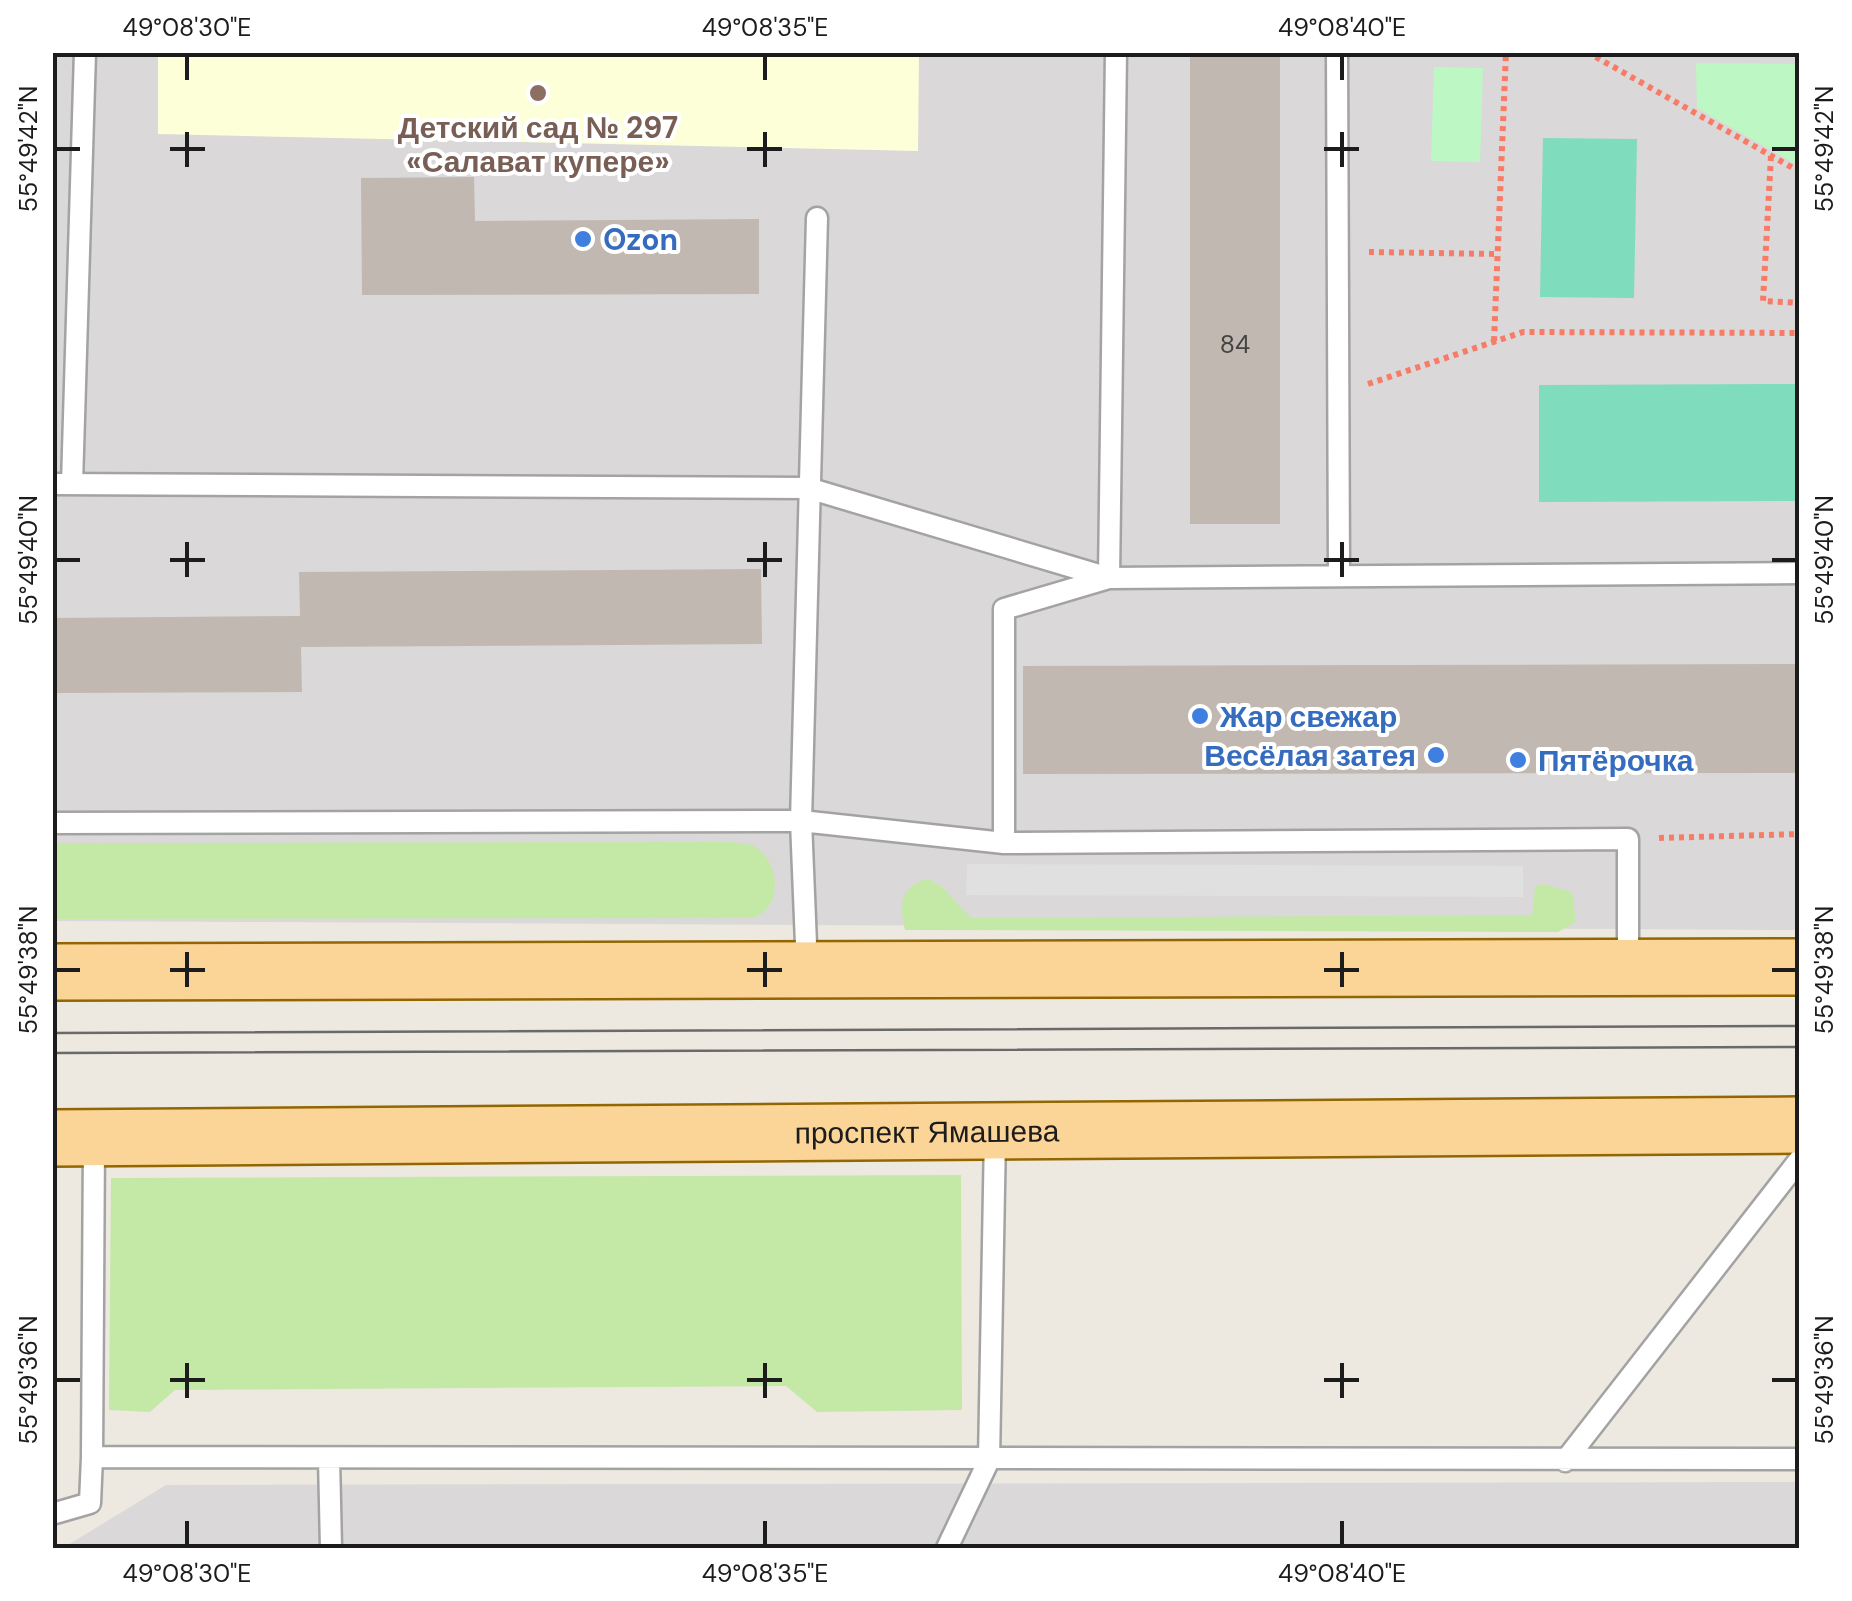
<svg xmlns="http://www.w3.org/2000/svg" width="1852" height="1601" font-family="'DM Sans',sans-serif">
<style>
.residential{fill:#dad8d8}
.education{fill:#fdffd8}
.grass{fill:#c4e8a6}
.park{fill:#bdf8c4}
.pitch{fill:#7fdcbc}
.parking{fill:#e0e0e0}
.building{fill:#c1b9b1}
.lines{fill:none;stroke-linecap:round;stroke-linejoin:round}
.lane-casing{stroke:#a3a3a3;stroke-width:25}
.primary-casing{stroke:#926702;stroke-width:60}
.path{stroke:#f87b67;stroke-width:6;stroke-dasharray:5 5;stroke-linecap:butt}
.lane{stroke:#fff;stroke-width:20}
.primary{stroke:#fbd498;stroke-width:55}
.tram{stroke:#6a6a6a;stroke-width:2.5}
.ticks{fill:none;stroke:#1c1c1c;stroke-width:4}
.education-dot{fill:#8d6e63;stroke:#fff;stroke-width:4}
.shop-dot{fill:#3f7fe0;stroke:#fff;stroke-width:4}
.labels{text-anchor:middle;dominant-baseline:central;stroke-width:8;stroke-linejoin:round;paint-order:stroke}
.number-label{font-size:25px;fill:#454341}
.education-label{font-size:30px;font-weight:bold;fill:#785e54;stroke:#fff}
.shop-label{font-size:30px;font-weight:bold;fill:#366cbe;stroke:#fff;text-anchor:start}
.street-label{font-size:30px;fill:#1c1c1c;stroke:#fff}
.neatline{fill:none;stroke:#1c1c1c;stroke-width:4}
.ticks-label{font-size:25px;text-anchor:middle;fill:#1c1c1c}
</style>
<rect width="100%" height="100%" fill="#ede9e1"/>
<path class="residential" d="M53 53H1799V930L53 921Z
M1800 1482 1799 1548H63L166 1485Z"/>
<path class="education" d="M158 53H919L918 151 158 134Z"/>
<path class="grass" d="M730 842C737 843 748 843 754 846 780 862 784 907 753 918L53 919V843Z
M928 879 940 885 971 918 1532 915 1535 887 1543 884 1572 892 1576 922 1558 932 905 930C899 905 900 886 928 879Z
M961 1175 962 1410 817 1412 786 1386 175 1390 150 1412 109 1410 111 1178Z"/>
<path class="park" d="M1696 63 1799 64V166L1697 108Z
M1434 67 1483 68 1480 162 1431 161Z"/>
<path class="pitch" d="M1543 138 1637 139 1634 298 1540 297Z
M1799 384V501L1539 502V385Z"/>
<path class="parking" d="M967 864 1523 866V897L966 895Z"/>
<path class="building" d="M1190 52H1280V524H1190Z
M474 177 475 221 759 219V294L362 295 361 178Z
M761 569 762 644 301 647 302 692 52 693V618L300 616 299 572Z
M1800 664V773L1023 774V666Z"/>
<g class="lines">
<g class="lane-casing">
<path id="lane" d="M1337 52 1339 574
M52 484 808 488 1109 578
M72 484 85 52
M1109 578 1116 52
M52 823 801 821 1004 843 1628 839V965
M1004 843V609L1109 578 1800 573
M807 969 801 821 817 218
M94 1140 92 1457 1800 1459
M329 1458 331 1548
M1565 1461 1800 1159
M52 1514 90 1503 92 1457
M947 1548 989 1460 995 1135"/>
</g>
<g class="primary-casing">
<g id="primary">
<path d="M52 972 1800 967"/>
<path id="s1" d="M52 1138 1800 1125"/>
</g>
</g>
<path class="path" d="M1587 52 1800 172
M1771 156 1763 301 1800 303
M1369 252 1497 254
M1494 341 1506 52
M1368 384 1523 332 1800 333
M1659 838 1800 834"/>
<use href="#lane" class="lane"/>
<use href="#primary" class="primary"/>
<path class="tram" d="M52 1033 1800 1026
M52 1053 1800 1047"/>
</g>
<path class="ticks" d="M187 55V80M765 55V80M1342 55V80M187 132V167M765 132V167M1342 132V167M55 149H80M170 149H205M747 149H782M1324 149H1359M1772 149H1797M187 542V577M765 542V577M1342 542V577M55 560H80M170 560H205M747 560H782M1324 560H1359M1772 560H1797M187 952V987M765 952V987M1342 952V987M55 970H80M170 970H205M747 970H782M1324 970H1359M1772 970H1797M187 1363V1398M765 1363V1398M1342 1363V1398M55 1380H80M170 1380H205M747 1380H782M1324 1380H1359M1772 1380H1797M187 1521V1546M765 1521V1546M1342 1521V1546"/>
<circle class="education-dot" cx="538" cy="93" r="10"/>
<g class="shop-dot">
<circle cx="583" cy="239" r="10"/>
<circle cx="1200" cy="716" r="10"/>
<circle cx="1436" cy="755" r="10"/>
<circle cx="1518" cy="760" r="10"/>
</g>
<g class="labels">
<g class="number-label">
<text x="1235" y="344">84</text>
</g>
<g class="education-label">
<text x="538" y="127">Детский сад № 297<tspan x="538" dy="34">«Салават купере»</tspan></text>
</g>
<g class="shop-label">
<text x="603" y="239">Ozon</text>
<text x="1220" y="716">Жар свежар</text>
<text x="1416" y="755" text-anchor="end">Весёлая затея</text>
<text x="1538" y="760">Пятёрочка</text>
</g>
<g class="street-label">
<text stroke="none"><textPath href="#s1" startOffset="875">проспект Ямашева</textPath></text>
</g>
</g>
<rect width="1852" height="1601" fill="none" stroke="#ffffff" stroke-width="110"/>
<rect x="55" y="55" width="1742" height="1491" class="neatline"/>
<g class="ticks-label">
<text x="187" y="36">49°08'30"E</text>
<text x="765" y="36">49°08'35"E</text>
<text x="1342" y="36">49°08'40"E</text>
<text transform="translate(28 149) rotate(-90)" y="9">55°49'42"N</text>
<text transform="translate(1824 149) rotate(-90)" y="9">55°49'42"N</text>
<text transform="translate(28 560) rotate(-90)" y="9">55°49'40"N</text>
<text transform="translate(1824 560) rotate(-90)" y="9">55°49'40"N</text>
<text transform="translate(28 970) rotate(-90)" y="9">55°49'38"N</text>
<text transform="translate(1824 970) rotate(-90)" y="9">55°49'38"N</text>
<text transform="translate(28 1380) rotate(-90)" y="9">55°49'36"N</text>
<text transform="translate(1824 1380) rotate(-90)" y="9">55°49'36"N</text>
<text x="187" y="1582">49°08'30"E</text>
<text x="765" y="1582">49°08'35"E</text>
<text x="1342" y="1582">49°08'40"E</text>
</g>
</svg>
